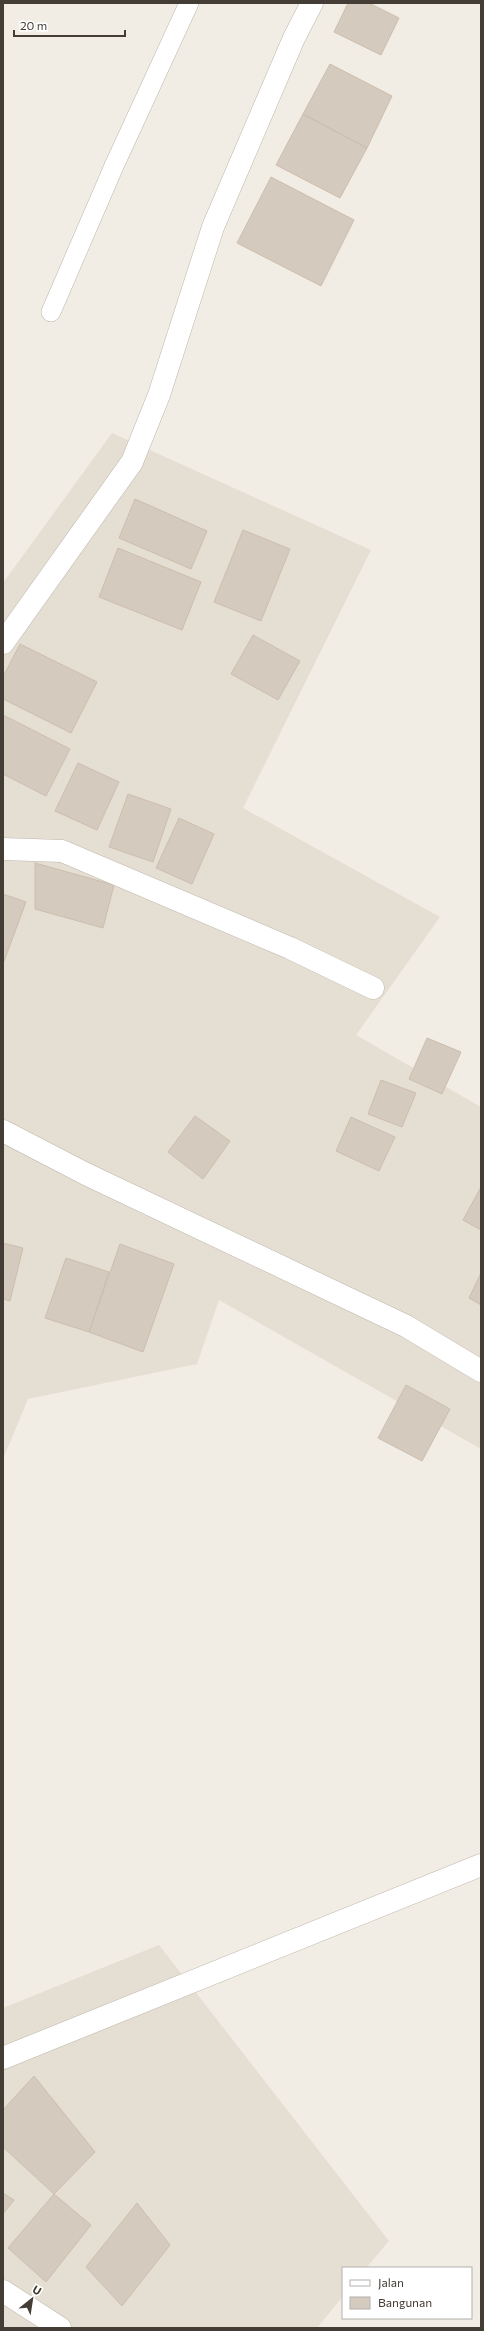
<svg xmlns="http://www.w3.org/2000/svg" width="484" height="2331" font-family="Commissioner,sans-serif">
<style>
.residential{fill:#e5ded3}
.building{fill:#d5cabe;stroke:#cdbeae}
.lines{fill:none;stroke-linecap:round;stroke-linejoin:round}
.service-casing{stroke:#bfb6ab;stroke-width:20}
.minor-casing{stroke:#bfb6ab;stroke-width:23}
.service{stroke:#fff;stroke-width:19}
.minor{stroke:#fff;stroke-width:22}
</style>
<rect width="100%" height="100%" fill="#f1ede5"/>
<path class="residential" d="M112 433 371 550 243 808 440 917 356 1035 481 1107V1449L219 1300 197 1364 28 1399 3 1459V583Z
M159 1945 389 2241 366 2268H343V2296L317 2328H3V2008Z"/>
<path class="building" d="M348 3H369L399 18 381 55 334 32Z
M330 64 392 96 367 148 303 114Z
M303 114 367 148 340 198 276 165Z
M271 177 354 220 321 286 237 243Z
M135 499 207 531 191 569 119 538Z
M243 530 290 549 261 621 214 602Z
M118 548 201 582 182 630 99 597Z
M253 635 300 661 278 700 231 674Z
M20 644 97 682 71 733 3 699V677Z
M3 715 70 749 46 796 3 774Z
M78 763 119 782 97 830 55 811Z
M128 794 171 809 153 862 109 847Z
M179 818 214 834 192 884 156 868Z
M35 863 114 885 103 928 35 909Z
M3 894 26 902 3 964Z
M427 1038 461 1052 442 1094 409 1079Z
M381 1080 416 1093 402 1127 368 1114Z
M195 1116 230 1141 203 1179 168 1152Z
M351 1117 395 1137 379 1171 336 1151Z
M481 1187V1230L463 1220Z
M3 1243 23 1248 10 1301 3 1299Z
M120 1244 174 1264 143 1352 89 1332Z
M66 1258 109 1272 89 1332 45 1318Z
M481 1273V1305L469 1298Z
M406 1385 450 1409 422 1461 378 1438Z
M34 2076 95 2152 54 2194 3 2147V2110Z
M3 2193 14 2200 3 2214Z
M54 2194 91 2225 46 2282 8 2248Z
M137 2203 170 2245 122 2306 86 2267Z"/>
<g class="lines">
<g class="service-casing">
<path id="service" d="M51 312 114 166 189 3"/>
</g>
<g class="minor-casing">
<path id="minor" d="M3 643 132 462 159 395 213 227 294 38 312 3
M3 849 62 851 290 948 373 988
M3 1131 86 1174 406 1326 481 1371
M3 2058 481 1865
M3 2291 60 2328"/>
</g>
<use href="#service" class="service"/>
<use href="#minor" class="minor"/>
</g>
<rect width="484" height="2331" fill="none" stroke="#433d35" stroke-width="8"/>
<rect x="342" y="2267" width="130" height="52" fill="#ffffff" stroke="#b4b1ae"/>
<rect x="350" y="2280" width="20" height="6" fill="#ffffff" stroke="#b4b1ae"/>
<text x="378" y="2287" font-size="12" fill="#433d35">Jalan</text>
<rect x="350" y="2297" width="20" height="12" fill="#d5cabe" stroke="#b4b1ae"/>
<text x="378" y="2307" font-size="12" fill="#433d35">Bangunan</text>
<g transform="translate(32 2299) rotate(30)" stroke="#ffffff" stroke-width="3" paint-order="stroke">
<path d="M0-3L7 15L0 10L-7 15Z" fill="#433d35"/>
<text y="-6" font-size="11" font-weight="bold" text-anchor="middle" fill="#433d35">U</text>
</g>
<path d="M14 30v6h111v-6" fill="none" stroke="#433d35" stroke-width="2"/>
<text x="20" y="30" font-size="12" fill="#433d35" stroke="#ffffff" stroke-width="3" paint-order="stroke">20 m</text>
</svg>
